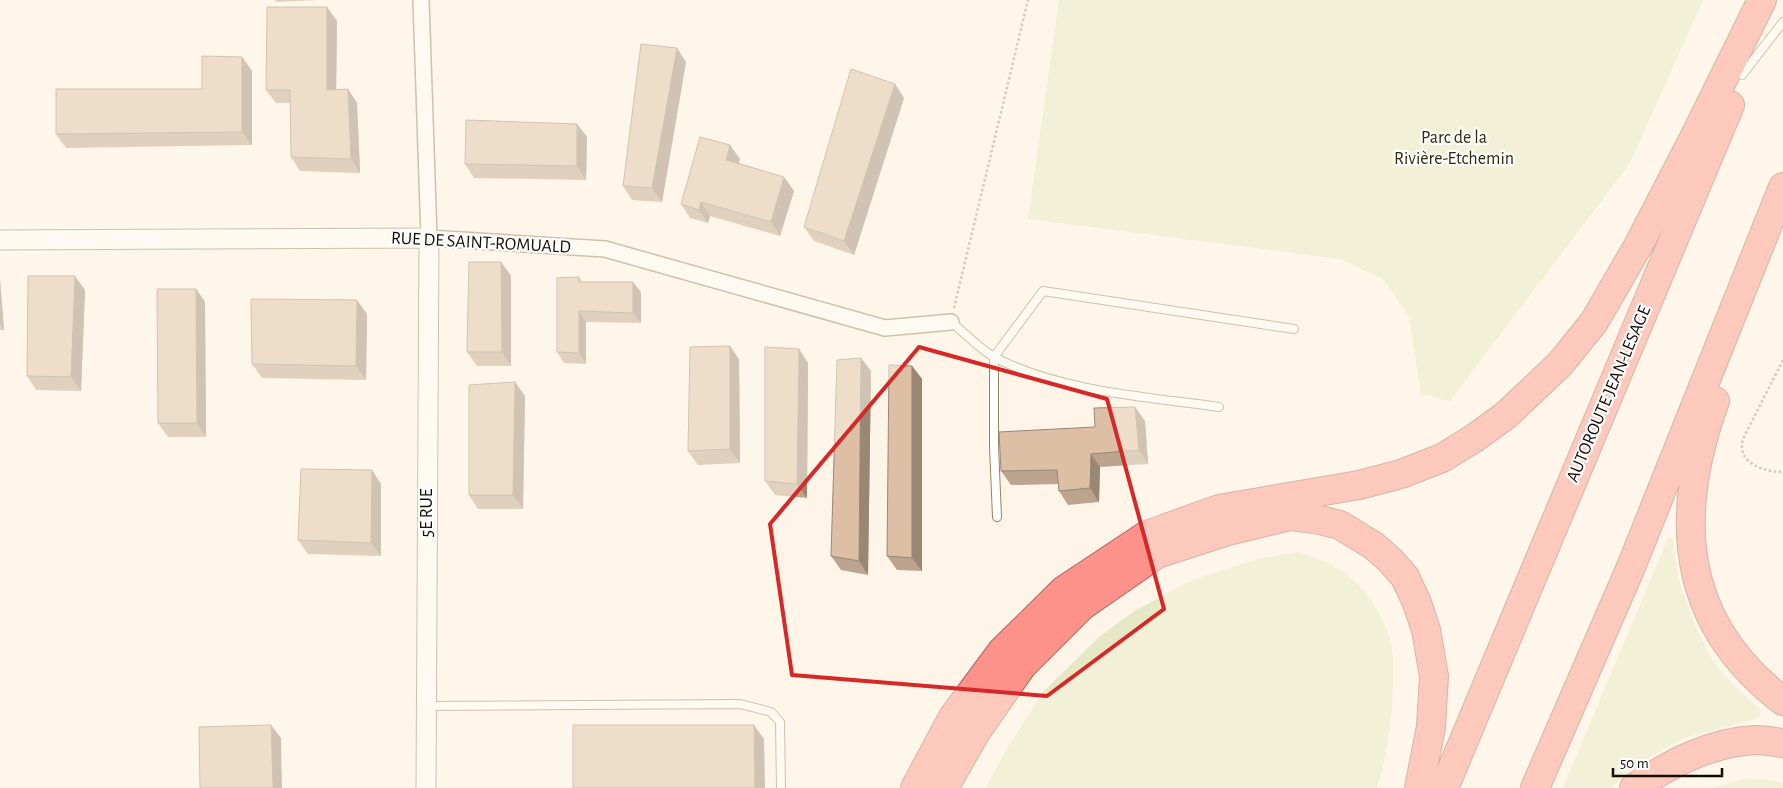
<svg xmlns="http://www.w3.org/2000/svg" width="1783" height="788" font-family="'Alegreya Sans',sans-serif">
<style>
.green{fill:#e6e8c5}
.lines{fill:none;stroke-linecap:round;stroke-linejoin:round}
.service-casing{stroke:#968264;stroke-width:10}
.minor-casing{stroke:#968264;stroke-width:18}
.tertiary-casing{stroke:#968264;stroke-width:21}
.motorway-casing{stroke:#ac635c;stroke-width:30}
.path{stroke:#9d9489;stroke-width:2.5;stroke-dasharray:2.5 2.5;stroke-linecap:butt}
.service{stroke:#fff;stroke-width:8}
.minor{stroke:#fff;stroke-width:15}
.tertiary{stroke:#fff;stroke-width:19}
.motorway{stroke:#fd928b;stroke-width:28}
.wall{fill:#bda48e}
.shaded-wall{fill:#9a8674}
.building{fill:#dcbfa5;stroke:#9a8674}
.marked{fill:none;stroke:#d62828;stroke-width:4;stroke-linejoin:round}
.labels{text-anchor:middle;dominant-baseline:central;stroke-width:4.5;stroke-linejoin:round;paint-order:stroke}
.park-label{font-size:18px;fill:#2b2c0c;stroke:#fff}
.street-label{font-size:18px;fill:#150d04;stroke:#fff}
</style>
<rect width="100%" height="100%" fill="#fef5e8"/>
<path class="green" d="M1059 0H1703L1630 163 1450 401 1421 394 1409 317 1383 279 1340 259 1028 219Z
M1668 538H1672L1680 584 1696 628 1710 656 1723 674 1759 709 1761 715 1758 718 1684 738 1647 759 1610 788H1563Z
M1297 552C1312 557 1327 561 1340 570 1363 584 1381 611 1389 637 1394 651 1393 667 1393 682 1392 719 1388 753 1377 788H986L1002 757 1043 692 1099 637 1136 610 1195 579 1257 559Z
M1744 779 1768 780 1783 783V788H1712Z"/>
<g class="lines">
<g class="service-casing">
<path id="service" d="M1742 75 1783 22
M951 322C964 332 982 351 996 358 1059 391 1148 397 1219 407
M997 517 994 446V357L1043 291 1294 329
M426 706 740 704 771 712 780 722 781 788"/>
</g>
<g class="minor-casing">
<path id="minor" d="M421 0 429 238 605 249 885 328 951 322"/>
</g>
<g class="tertiary-casing">
<path id="tertiary" d="M0 240 429 238 426 788"/>
</g>
<g class="motorway-casing">
<path id="motorway" d="M1715 401C1673 516 1679 622 1783 701
M915 788 953 717 1002 651 1064 590 1147 535 1219 509 1359 485 1401 474 1442 458 1473 439 1505 416 1560 364 1594 322 1638 246 1695 136 1762 0
M944 788 976 732 1022 666 1082 606 1157 554 1228 531 1290 516 1320 520 1340 525 1374 546 1390 560 1405 577 1417 603 1426 630 1434 676 1431 727 1419 788
M1444 788 1730 105
M1535 788 1631 567 1783 187
M1634 788C1671 763 1711 742 1756 740 1765 740 1774 742 1783 743"/>
</g>
<path class="path" d="M954 308 1028 0
M1783 360 1743 439C1736 463 1764 472 1783 472"/>
<use href="#service" class="service"/>
<use href="#minor" class="minor"/>
<use href="#tertiary" class="tertiary"/>
<use href="#motorway" class="motorway"/>
</g>
<path class="wall" d="M275 0H318L276 2Z
M337 21 336 89H348L357 103 360 173 300 171 291 157 290 103H276L266 90Z
M242 57 252 71V145L66 148 56 134 202 89Z
M686 62 662 202 632 200 623 186Z
M895 84 904 98 854 255 814 241 804 227Z
M577 124 587 137 586 180 474 178 465 164Z
M740 159 739 163 784 177 794 191 780 236 710 216 708 223 690 218 681 204Z
M501 262 511 276V366H477L467 352Z
M579 277 582 282 641 292V323L586 322V364L564 363 557 352Z
M0 278V279L4 330H0Z
M196 289 205 302 206 437H168L158 423Z
M85 290 81 391 36 390 27 376Z
M367 314 366 380 262 378 252 364Z
M799 349 808 363 807 498 775 495 765 481Z
M861 358 871 371 868 575 841 570 831 556Z
M739 359 740 463 698 465 688 451Z
M912 366 922 379V571L897 570 887 556Z
M525 396 523 509H478L469 495Z
M1145 421 1148 464 1100 467 1099 502 1068 505 1059 491 1058 484 1011 485 1001 471 1095 427Z
M381 484V556L308 554 298 540Z"/>
<path class="shaded-wall" d="M327 7 337 21 336 104 327 90Z
M677 48 686 62 662 202 652 188Z
M242 57 252 71V145L242 132Z
M895 84 904 98 854 255 844 241Z
M348 89 357 103 360 173 351 159Z
M577 124 587 137 586 180 577 166Z
M730 145 740 159 736 174 726 160Z
M784 177 794 191 780 236 771 222Z
M701 202 710 216 708 223 699 210Z
M501 262 511 276V366L502 352Z
M75 276 85 290 81 391 71 377Z
M0 278V279L4 330 0 324Z
M633 282 641 292V323L633 313Z
M196 289 205 302 206 437 197 423Z
M357 300 367 314 366 380 356 366Z
M579 311 586 322V364L579 353Z
M730 346 739 359 740 463 730 449Z
M799 349 808 363 807 498 797 484Z
M861 358 871 371 868 575 859 561Z
M912 366 922 379V571L912 558Z
M515 382 525 396 523 509 513 495Z
M1135 407 1145 421 1148 464 1139 450Z
M1091 454 1100 467 1099 502 1090 488Z
M372 470 381 484V556L371 543Z
M271 725 281 738 282 788H273Z
M754 725 764 739 765 788H755Z"/>
<path class="building" d="M267 7H327V90L348 89 351 159 291 157 290 90H266Z
M641 44 677 48 652 188 623 186Z
M202 56 242 57V132L56 134V89H202Z
M851 69 895 84 844 241 804 227Z
M466 120 577 124V166L465 164Z
M700 137 730 145 726 160 784 177 771 222 701 202 699 210 681 204Z
M469 262H501L502 352H467Z
M28 276H75L71 377 27 376Z
M579 277V282H633V313L579 311V353L557 352V278Z
M157 289H196L197 423H158Z
M251 299 357 300 356 366 252 364Z
M730 346V449L688 451 690 347Z
M765 347 799 349 797 484 765 481Z
M861 358 859 561 831 556 837 360Z
M889 365 912 366V558L887 556Z
M515 382 513 495H469V385Z
M1135 407 1139 450 1091 454 1090 488 1059 491 1057 470 1001 471 999 432 1095 427 1094 408Z
M301 469 372 470 371 543 298 540Z
M271 725 273 788H200L199 727Z
M573 725H754L755 788H573Z"/>
<path d="M0 0H1783V788H0ZM919 347 1107 399 1164 609 1047 696 792 675 770 524Z" fill="#fef5e8" fill-opacity=".55" fill-rule="evenodd"/>
<path class="marked" d="M919 347 1107 399 1164 609 1047 696 792 675 770 524Z"/>
<g class="labels">
<g class="park-label">
<text x="1454" y="138">Parc de la<tspan x="1454" dy="21">Rivière-Etchemin</tspan></text>
</g>
<g class="street-label">
<text transform="translate(481 243) rotate(3)">RUE DE SAINT-ROMUALD</text>
<text transform="translate(1609 394) rotate(-67)">AUTOROUTE JEAN-LESAGE</text>
<text transform="translate(427 513) rotate(-90)">5E RUE</text>
</g>
</g>
<path d="M1613 768v8h109v-8" fill="none" stroke="#150d04" stroke-width="2.5"/>
<text x="1620" y="768" font-size="15" fill="#150d04" stroke="#ffffff" stroke-width="4" paint-order="stroke">50 m</text>
</svg>
